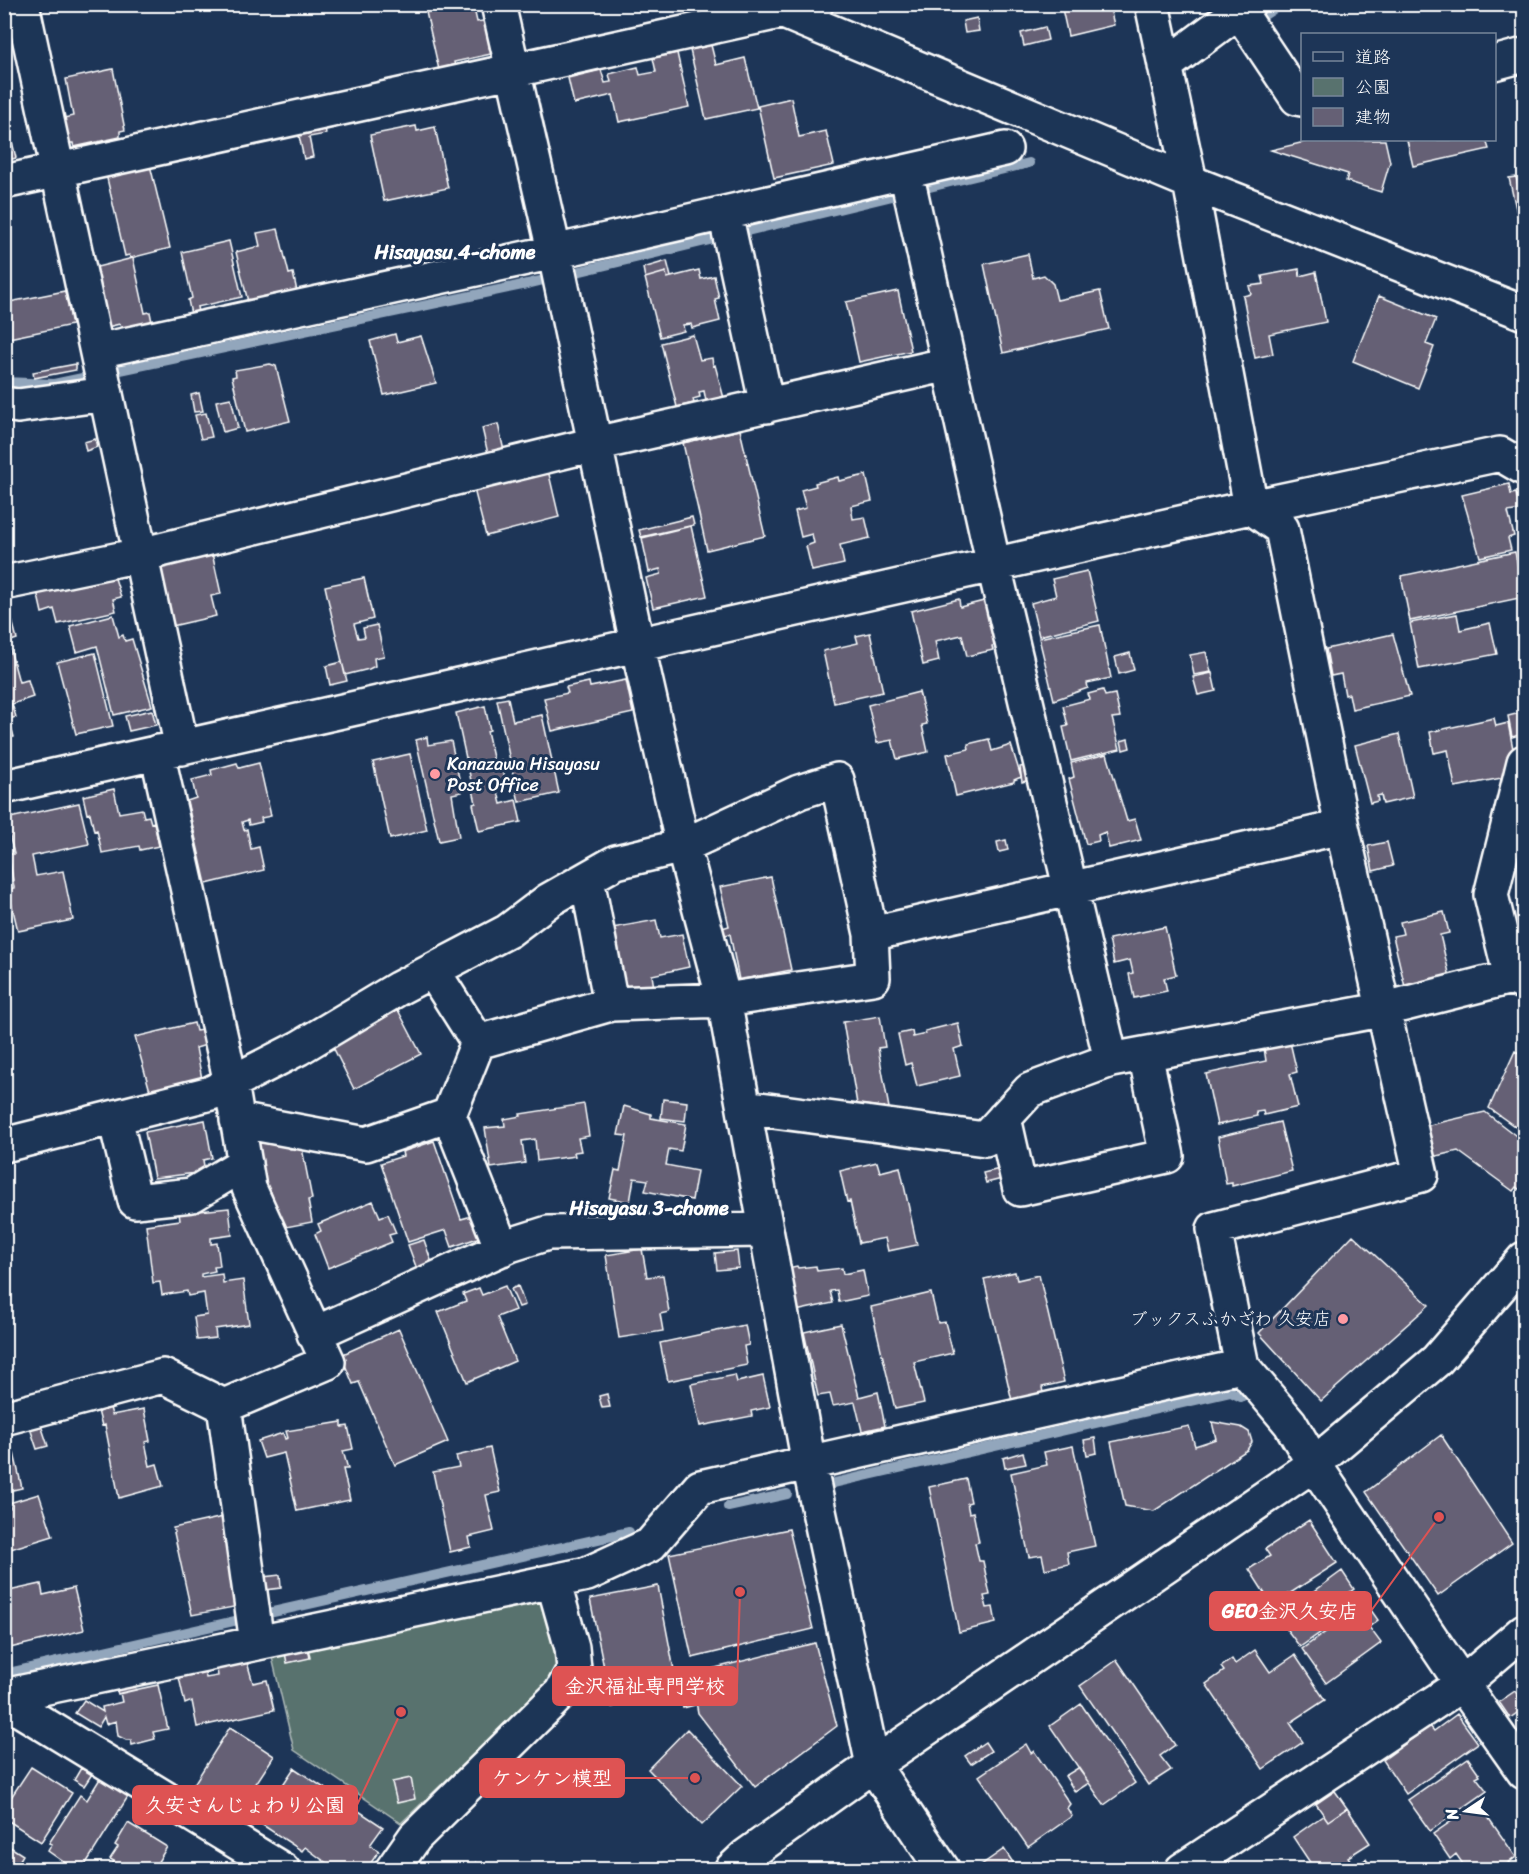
<svg xmlns="http://www.w3.org/2000/svg" width="1529" height="1874" font-family="Sriracha,'Klee One',sans-serif">
<style>
.green{fill:#58726e;stroke:#acb8b6;stroke-width:1.5}
.lines{fill:none;stroke-linecap:round;stroke-linejoin:round}
.stream{stroke:#92a6bc;stroke-width:10}
.building{fill:#656075;stroke:#fff;stroke-width:1.5}
.minor-casing{stroke:#fff;stroke-width:38}
.minor{stroke:#1d3557;stroke-width:33}
.poi-dot{fill:#ff9aa2;stroke:#1d3557;stroke-width:2}
.labels{text-anchor:middle;dominant-baseline:central;stroke-width:6;stroke-linejoin:round;paint-order:stroke}
.poi-label{font-size:18px;fill:#fff;stroke:#1d3557;text-anchor:start}
.neighbourhood-label{font-size:20px;font-weight:bold;fill:#fff;stroke:#1d3557}
.leader{fill:none;stroke:#de5353;stroke-width:2}
.callout-dot{fill:#de5353;stroke:#1d3557;stroke-width:2}
.callout{fill:#de5353;stroke:#de5353;stroke-width:2}
.callout-label{font-size:20px;text-anchor:middle;font-weight:bold;fill:#fff}
</style>
<rect width="100%" height="100%" fill="#1d3557"/>
<filter id="ink" filterUnits="userSpaceOnUse"><feTurbulence type="fractalNoise" baseFrequency=".0167" numOctaves="2"/><feDisplacementMap in="SourceGraphic" scale="12" xChannelSelector="R" yChannelSelector="G"/><feConvolveMatrix kernelMatrix="1 2 1 2 8 2 1 2 1" color-interpolation-filters="sRGB"/></filter>
<g filter="url(#ink)">
<path class="green" d="M548 1595 562 1639 557 1675 401 1823 294 1750 271 1653Z"/>
<g class="lines">
<path class="stream" d="M1258 19 1281 4
M4 382 54 384 527 284 1029 163
M834 1483 1231 1392 1241 1397
M728 1507 787 1494
M273 1612 629 1532
M8 1673 243 1619"/>
</g>
<path class="building" d="M461 4H473L477 22 488 20 494 46 489 47 491 54 454 62 455 67 439 70 426 12Z
M1061 4H1109L1114 25 1068 36Z
M977 18 979 31 965 33 963 21Z
M1045 27 1048 40 1024 46 1021 33Z
M711 45 716 65 745 58 757 108 706 119 690 50Z
M677 53 689 107 619 122 613 95 574 104 568 78 601 70 605 83 611 82 609 74 638 67 640 75 656 72 653 58Z
M113 69 125 130 120 131V137L74 147 73 143H69L64 118 73 116 66 79Z
M791 98 799 137 826 131 834 165 774 178 758 106Z
M4 108 16 158 4 161Z
M325 126 326 134 309 137 313 157 304 159 298 131Z
M416 126 417 131 435 127 448 188 384 201 370 135Z
M1313 140H1385L1390 162 1381 192 1346 181 1348 174 1271 150Z
M1407 140H1486L1489 149 1413 166Z
M150 165 170 248 131 258 129 255 125 256 106 174Z
M1516 177 1520 194 1524 193V231H1521L1509 178Z
M278 229 289 274 293 273 298 296 249 306 236 252 260 246 257 233Z
M229 241 242 297 197 307 199 317 192 319 188 300 192 298 182 252Z
M1028 254 1033 278 1044 275 1053 284 1057 300 1100 291 1109 329 1003 353 984 264Z
M133 258 145 313 150 312 153 327 122 334 120 324 107 327 97 267Z
M667 261 671 277 667 278 666 272 645 278 643 268Z
M1299 269 1300 276 1316 272 1326 322 1269 334 1273 354 1255 358 1243 296 1251 294 1249 286 1264 284 1262 276Z
M699 270 701 279 714 276 719 298 715 299 720 321 692 328 691 324 683 325 684 331 660 337 645 278 666 272 667 278Z
M65 291 72 325 4 339V303Z
M898 291 911 351 859 362 846 302Z
M1379 296 1436 319 1426 344 1434 347 1418 388 1353 361Z
M395 334 397 342 421 336 436 383 384 395 370 341Z
M693 335 700 360 712 358 713 366 715 365 725 402 707 406 704 391 699 392 700 397 693 399 694 403 677 407 661 343Z
M76 364V370L34 378 33 372Z
M270 364 276 366 290 421 245 432 232 377 236 376 235 370Z
M199 393 203 411 194 412 191 395Z
M231 398 238 428 223 432 216 401Z
M206 413 212 437 201 439 195 415Z
M498 424 504 451 488 454 482 428Z
M740 430 765 536 707 550 683 443Z
M95 439 97 447 86 451 84 442Z
M548 470 559 517 486 536 474 489Z
M866 475 872 501 851 506 853 519 865 517 870 538 840 545 844 564 812 571 806 546 814 543 812 534 801 537 795 511 806 508 801 490 816 486 815 483 838 477 839 481Z
M1509 484 1511 494 1516 493 1520 510 1508 512 1514 536 1508 538 1511 550 1480 557 1462 495Z
M692 517 694 525 641 537 639 530Z
M691 526 707 596 653 608 646 578 661 574 660 569 649 572 642 538Z
M210 544 221 594 211 596 216 616 172 626 157 557Z
M1515 552 1524 597 1410 621 1401 576Z
M112 569 121 597 113 599 116 611 58 624 54 609 42 613 35 582Z
M1087 571 1099 621 1039 636 1031 603 1056 596 1052 579Z
M364 578 373 619 354 624 358 638 365 637 363 628 377 625 384 656 374 658 375 666 369 669 345 675 325 586Z
M959 599 960 607 992 599 1010 642 992 646 993 650 967 656 962 635 935 641 939 661 923 665 911 611Z
M1457 614 1460 630 1490 623 1497 654 1419 669 1410 623Z
M113 615 119 637 123 635 125 641 132 639 152 706 114 715 97 646 77 652 70 626Z
M11 616 17 639 8 642 19 682 28 680 33 697 12 704 16 717 9 719 14 737 4 739V617Z
M1100 625 1111 678 1087 683 1088 688 1054 700 1039 638Z
M870 633 883 692 834 703 823 651 858 643 856 636Z
M1393 634 1410 696 1352 709 1349 694 1345 695 1341 674 1331 676 1326 649Z
M1206 652 1211 672 1194 675 1190 655Z
M95 653 113 726 76 734 57 662Z
M1130 653 1134 670 1119 674 1115 657Z
M342 662 347 681 330 685 326 666Z
M1212 673 1216 691 1198 695 1193 677Z
M626 680 633 713 552 731 544 698 568 693 566 687 589 682 590 687Z
M1103 690 1105 696 1115 694 1120 717 1112 718 1120 749 1071 761 1063 727 1068 726 1063 706 1090 699 1088 694Z
M919 692 927 724 922 725 928 752 897 759 892 740 877 743 868 705Z
M508 698 513 721 542 715 559 793 519 802 497 700Z
M485 706 490 730 487 731 494 762 501 760 506 783 496 784 501 804 516 800 521 822 479 831 473 804 476 803 456 713Z
M152 710 156 725 129 731 125 716Z
M1524 712 1523 734 1512 737 1508 716Z
M1494 718 1496 726 1508 723 1514 754 1508 755 1512 776 1455 787 1448 750 1434 753 1430 732Z
M1399 734 1413 797 1383 804 1381 795 1377 796 1378 801 1370 803 1355 745Z
M427 737 428 745 451 741 462 792 452 794 459 837 439 841 416 740Z
M989 739 992 751 1011 745 1021 777 1014 780V782L956 796 947 754 969 749 968 744Z
M1128 739 1130 748 1123 750 1121 741Z
M410 754 427 830 390 839 373 762Z
M1107 754 1127 821 1135 819 1141 840 1109 848 1105 832 1098 835 1099 841 1086 844 1069 779 1074 777 1071 763Z
M237 763 239 768 259 763 271 816 261 818 262 822 249 825 248 820 242 822 244 830 247 829 251 849 259 847 264 870 206 884 187 801 196 798 192 780 212 775 211 770Z
M1037 763 1041 777 1022 782 1020 767Z
M114 789 119 813 142 809 144 817 149 816 151 823 154 822 159 846 140 850 139 846 102 853 97 830 94 831 90 813 87 814 83 796Z
M79 803 89 844 32 856 36 876 63 871 73 920 18 931 8 889 14 888 9 854H14L5 819Z
M1006 840 1008 850 999 852 997 842Z
M1387 842 1393 866 1373 871 1368 846Z
M771 877 791 970 739 980 730 934 716 937 715 930 729 926 720 887Z
M1444 912 1449 933 1440 935 1450 977 1405 987 1393 936 1403 934 1400 922Z
M656 920 660 938 682 934 689 967 652 975 654 988 627 993 612 928Z
M1165 927 1176 975 1164 978 1167 991 1134 998 1129 974 1133 973 1130 960 1114 964 1109 939Z
M398 1010 421 1054 354 1089 332 1045Z
M880 1016 885 1047 878 1048 889 1108 857 1104 843 1022Z
M194 1023 196 1031 203 1030 206 1045 196 1048 202 1079 150 1091 135 1037Z
M958 1023 963 1046 954 1049 960 1076 917 1086 911 1063 905 1065 898 1034 912 1031 913 1037 926 1034 925 1031Z
M1290 1042 1297 1072 1290 1074 1298 1107 1264 1115 1263 1111 1256 1112 1257 1116 1217 1125 1206 1074 1266 1061 1264 1048Z
M1515 1051 1524 1055V1133L1489 1108Z
M663 1099 687 1102 685 1121 661 1118Z
M584 1104 589 1136 578 1138 581 1151 574 1152 575 1156 537 1161 535 1139 522 1141 525 1163 491 1168 485 1128 505 1126 504 1119 521 1116 520 1114Z
M624 1106 651 1114V1118L686 1124 681 1151 669 1149 666 1165 697 1171 692 1200 645 1191 648 1180 634 1178 630 1202 609 1198 615 1170 620 1171 627 1136 618 1135Z
M1485 1112 1524 1142 1523 1192 1516 1187 1513 1191 1458 1151 1432 1157 1425 1126Z
M205 1120 212 1158 203 1160 205 1172 154 1178 145 1132Z
M1280 1122 1292 1171 1232 1186V1183L1226 1184 1218 1137Z
M278 1138 279 1146 289 1145 290 1149 302 1148 312 1199 308 1200 312 1222 281 1228 271 1192H264L254 1142Z
M434 1141 461 1219 472 1216 480 1237 452 1247 446 1230 408 1242 381 1163 403 1156 402 1152Z
M877 1162 880 1172 900 1167 917 1245 888 1251 885 1238 859 1243 850 1201 847 1202 840 1171Z
M1000 1169 1002 1179 986 1183 983 1173Z
M373 1201 380 1217 388 1214 396 1233 389 1235 392 1242 328 1268 315 1234 321 1231 318 1224Z
M229 1208 232 1235 211 1238V1244L217 1243 220 1266 214 1267 215 1271 201 1274V1277L222 1274 223 1283 243 1280 249 1324 215 1329 216 1338 197 1340 194 1317 207 1315 204 1293 188 1296 187 1291 162 1295 160 1282 153 1283 146 1225 180 1220 179 1213Z
M1353 1235 1429 1305 1321 1401 1259 1333Z
M424 1240 433 1266 418 1272 408 1245Z
M642 1249 647 1277 663 1275 669 1312 660 1314 663 1331 619 1338 606 1255Z
M737 1251 739 1268 717 1270 715 1253Z
M797 1266 798 1268 816 1266 817 1271 842 1268 843 1274 863 1270 868 1296 839 1302 837 1290 830 1291 833 1303 791 1312 782 1269Z
M1015 1272 1017 1280 1039 1275 1064 1382 1042 1387 1043 1393 1012 1401 984 1279Z
M505 1286 515 1310 497 1317 515 1361 467 1382 438 1312 466 1301 463 1294 479 1288 482 1295Z
M518 1286 525 1305 519 1307 511 1289Z
M931 1293 938 1323 945 1322 953 1353 914 1362 924 1403 895 1409 871 1307Z
M841 1324 859 1397 878 1392 885 1426 862 1431 855 1402 833 1406 830 1394 818 1396 804 1332Z
M745 1325 749 1345 744 1346 747 1365 668 1381 660 1343Z
M399 1329 448 1442 395 1465 359 1382 353 1384 341 1355Z
M735 1375 737 1382 763 1376 770 1407 751 1411 752 1416 700 1426 691 1384Z
M607 1394 610 1407 602 1408 599 1396Z
M109 1404 112 1415 144 1409 150 1441 145 1442 150 1466 157 1464 163 1486 119 1498 105 1425 102 1426 97 1407Z
M40 1422 48 1446 37 1449 29 1425Z
M342 1422V1427L348 1426 353 1449 343 1451 348 1469H343L350 1500 297 1511 284 1453 264 1458 258 1441 283 1433 285 1439 288 1438 286 1431Z
M1212 1422 1241 1427 1249 1432 1252 1442 1247 1450 1154 1511 1125 1506 1111 1442 1189 1426 1195 1446 1216 1439Z
M4 1433 9 1454 14 1453 22 1488 4 1492Z
M1441 1435 1512 1543 1438 1596 1366 1492Z
M1095 1438 1097 1453 1087 1455 1084 1440Z
M1073 1446 1095 1546 1067 1552 1069 1564 1045 1569 1042 1555 1029 1557 1011 1473 1047 1465 1044 1452Z
M490 1448 500 1492 486 1495 494 1531 469 1537 471 1547 450 1552 433 1472 459 1467 456 1456Z
M1023 1452 1026 1464 1005 1468 1003 1458Z
M966 1479 971 1502 967 1503 969 1513 973 1512 979 1542 975 1543 979 1561H983L990 1595 984 1596 987 1608 993 1607 996 1623 959 1632 929 1487Z
M39 1494 53 1536 4 1551V1510L10 1508 9 1503Z
M228 1516 244 1605 192 1615 173 1528Z
M1309 1520 1337 1563 1272 1605 1249 1569 1270 1556 1265 1549Z
M789 1529 813 1629 692 1658 669 1554Z
M1342 1571 1354 1589 1346 1595 1355 1608 1300 1647 1278 1618Z
M280 1575 281 1588 265 1590 263 1577Z
M41 1584 43 1595 74 1588 84 1630 6 1649 4 1592Z
M658 1586 678 1691 612 1707 590 1599Z
M1366 1603 1378 1620 1369 1627 1381 1643 1326 1683 1302 1649Z
M307 1643 310 1658 287 1663 284 1648Z
M815 1643 837 1726 755 1787 698 1713 691 1674Z
M1255 1650 1270 1672 1295 1655 1325 1700 1290 1723 1303 1742 1263 1769 1206 1684 1224 1671 1221 1667 1232 1659 1235 1664Z
M1117 1660 1175 1745 1160 1756 1171 1770 1148 1785 1080 1686Z
M247 1662 253 1683 267 1680 274 1710 197 1727 192 1701 185 1704 178 1673 204 1667 206 1678 218 1676 217 1669Z
M134 1684 136 1690 118 1694 116 1688Z
M158 1685 168 1729 153 1732 155 1739 132 1745 131 1740H126L118 1736 116 1721 106 1724 104 1717 98 1727 75 1713 84 1700 103 1712 102 1707 122 1702 120 1693Z
M696 1691 699 1704 683 1708 680 1695Z
M1515 1691 1524 1708 1510 1718 1499 1702Z
M1081 1704 1135 1783 1104 1805 1050 1726Z
M1457 1714 1478 1743 1406 1794 1383 1760 1430 1726 1434 1731Z
M230 1727 274 1756 238 1811 226 1803 222 1808 201 1796 204 1791 194 1784Z
M687 1729 742 1786 702 1825 648 1769Z
M985 1742 991 1751 971 1764 965 1756Z
M1026 1744 1031 1753 1034 1751 1070 1804 1067 1808 1072 1816 1028 1847 979 1776Z
M1468 1758 1480 1775 1476 1777 1487 1791 1430 1831 1408 1800Z
M31 1767 72 1793 41 1842 4 1818V1808Z
M81 1768 92 1774 84 1786 74 1780Z
M294 1768 383 1827 370 1845 379 1851 366 1870H336L305 1847 302 1851 258 1822Z
M1078 1768 1089 1783 1075 1792 1065 1776Z
M101 1777 129 1795 82 1870H75L48 1851 52 1844 49 1843 80 1795 87 1800Z
M411 1778 415 1799 397 1803 392 1782Z
M1335 1791 1347 1808 1328 1821 1316 1804Z
M1478 1803 1516 1857 1499 1870H1467L1456 1854 1450 1859 1433 1834Z
M1347 1808 1370 1843 1348 1857 1355 1867 1366 1859 1373 1870H1315L1293 1837 1324 1815 1328 1821Z
M128 1823 167 1847 153 1870H103L105 1866 110 1868 114 1861 110 1859 118 1847 115 1845Z
M4 1843 23 1855 14 1870H4Z
M1004 1849 1018 1870H974Z
M476 1862 484 1870H469Z"/>
<g class="lines">
<g class="minor-casing">
<path id="minor" d="M22 4 182 748
M498 4 557 264 637 643 683 846 724 1000 809 1464 873 1765 943 1870
M779 10 1190 182 1524 313
M1239 11 1297 98 1302 99
M1494 63 1524 55
M1165 66 1248 4
M906 172 994 566 1111 1060 1381 1010 1511 977
M4 182 816 4
M725 213 767 406
M97 351 554 252 1005 149
M4 404 18 406 106 394
M1524 468 1500 454 1251 507 1282 529 1342 827 1421 1175 1214 1229 1242 1366 1290 1423 1314 1464 1462 1684 1524 1772
M4 583 140 555 595 444 949 364
M157 752 231 1083 249 1188 328 1362 224 1406
M1524 762 1491 895 1511 977 1524 983
M4 787 1251 507 1190 182 1152 4
M587 879 611 1004
M433 971 478 1042 611 1004 724 1000 873 978 871 934 1342 827
M744 1107 985 1139 1030 1090 1111 1060
M449 1115 502 1249
M115 1118 135 1201 192 1195 245 1163
M1004 1118 1020 1189 1167 1156 1145 1054
M237 1120 366 1144 449 1115 478 1042
M4 1145 211 1093 299 1048 399 988 508 931 549 900 616 862 683 846 799 792 837 780 871 934
M314 1334 510 1245 548 1233 766 1230
M4 1418 163 1376 224 1406 257 1643
M4 1696 587 1574 650 1545 700 1487 1242 1366
M4 1700 283 1870
M392 1870 415 1837 561 1693 574 1669 572 1648 553 1581
M731 1870 746 1856 873 1765 1314 1464 1437 1360 1524 1259
M1182 1870 1462 1684 1524 1631"/>
</g>
<use href="#minor" class="minor"/>
</g>
</g>
<g class="poi-dot">
<circle cx="435" cy="774" r="6"/>
<circle cx="1343" cy="1319" r="6"/>
</g>
<g class="labels">
<g class="poi-label">
<text x="447" y="764">Kanazawa Hisayasu<tspan x="447" dy="21">Post Office</tspan></text>
<text x="1331" y="1319" text-anchor="end">ブックスふかざわ 久安店</text>
</g>
<g class="neighbourhood-label">
<text x="455" y="252">Hisayasu 4-chome</text>
<text x="649" y="1208">Hisayasu 3-chome</text>
</g>
</g>
<path class="leader" d="M1439 1517L1371 1611M740 1592L737 1686M695 1778L624 1778M401 1712L357 1805"/>
<g class="callout-dot">
<circle cx="1439" cy="1517" r="6"/>
<circle cx="740" cy="1592" r="6"/>
<circle cx="695" cy="1778" r="6"/>
<circle cx="401" cy="1712" r="6"/>
</g>
<g class="callout">
<rect x="1210" y="1592" width="161" height="38" rx="6"/>
<rect x="553" y="1667" width="184" height="38" rx="6"/>
<rect x="480" y="1759" width="144" height="38" rx="6"/>
<rect x="133" y="1786" width="224" height="38" rx="6"/>
</g>
<g class="callout-label">
<text x="1290" y="1618">GEO金沢久安店</text>
<text x="645" y="1693">金沢福祉専門学校</text>
<text x="552" y="1785">ケンケン模型</text>
<text x="245" y="1812">久安さんじょわり公園</text>
</g>
<rect width="1529" height="1874" fill="none" stroke="#1d3557" stroke-width="24"/>
<rect x="12" y="12" width="1505" height="1850" fill="none" stroke="#fff" stroke-width="2" filter="url(#ink)"/>
<rect x="1301" y="33" width="195" height="108" fill="#1d3557" stroke="#77869a" stroke-width="1.5"/>
<rect x="1313" y="52" width="30" height="9" fill="#1d3557" stroke="#77869a" stroke-width="1.5"/>
<text x="1355" y="63" font-size="18" fill="#ffffff">道路</text>
<rect x="1313" y="78" width="30" height="18" fill="#58726e" stroke="#77869a" stroke-width="1.5"/>
<text x="1355" y="93" font-size="18" fill="#ffffff">公園</text>
<rect x="1313" y="108" width="30" height="18" fill="#656075" stroke="#77869a" stroke-width="1.5"/>
<text x="1355" y="123" font-size="18" fill="#ffffff">建物</text>
<g transform="translate(1466 1811) rotate(257)" stroke="#1d3557" stroke-width="4.5" paint-order="stroke">
<path d="M0-4.5L10 22L0 15L-10 22Z" fill="#ffffff"/>
<text y="-9" font-size="16" font-weight="bold" text-anchor="middle" fill="#ffffff">N</text>
</g>
</svg>
